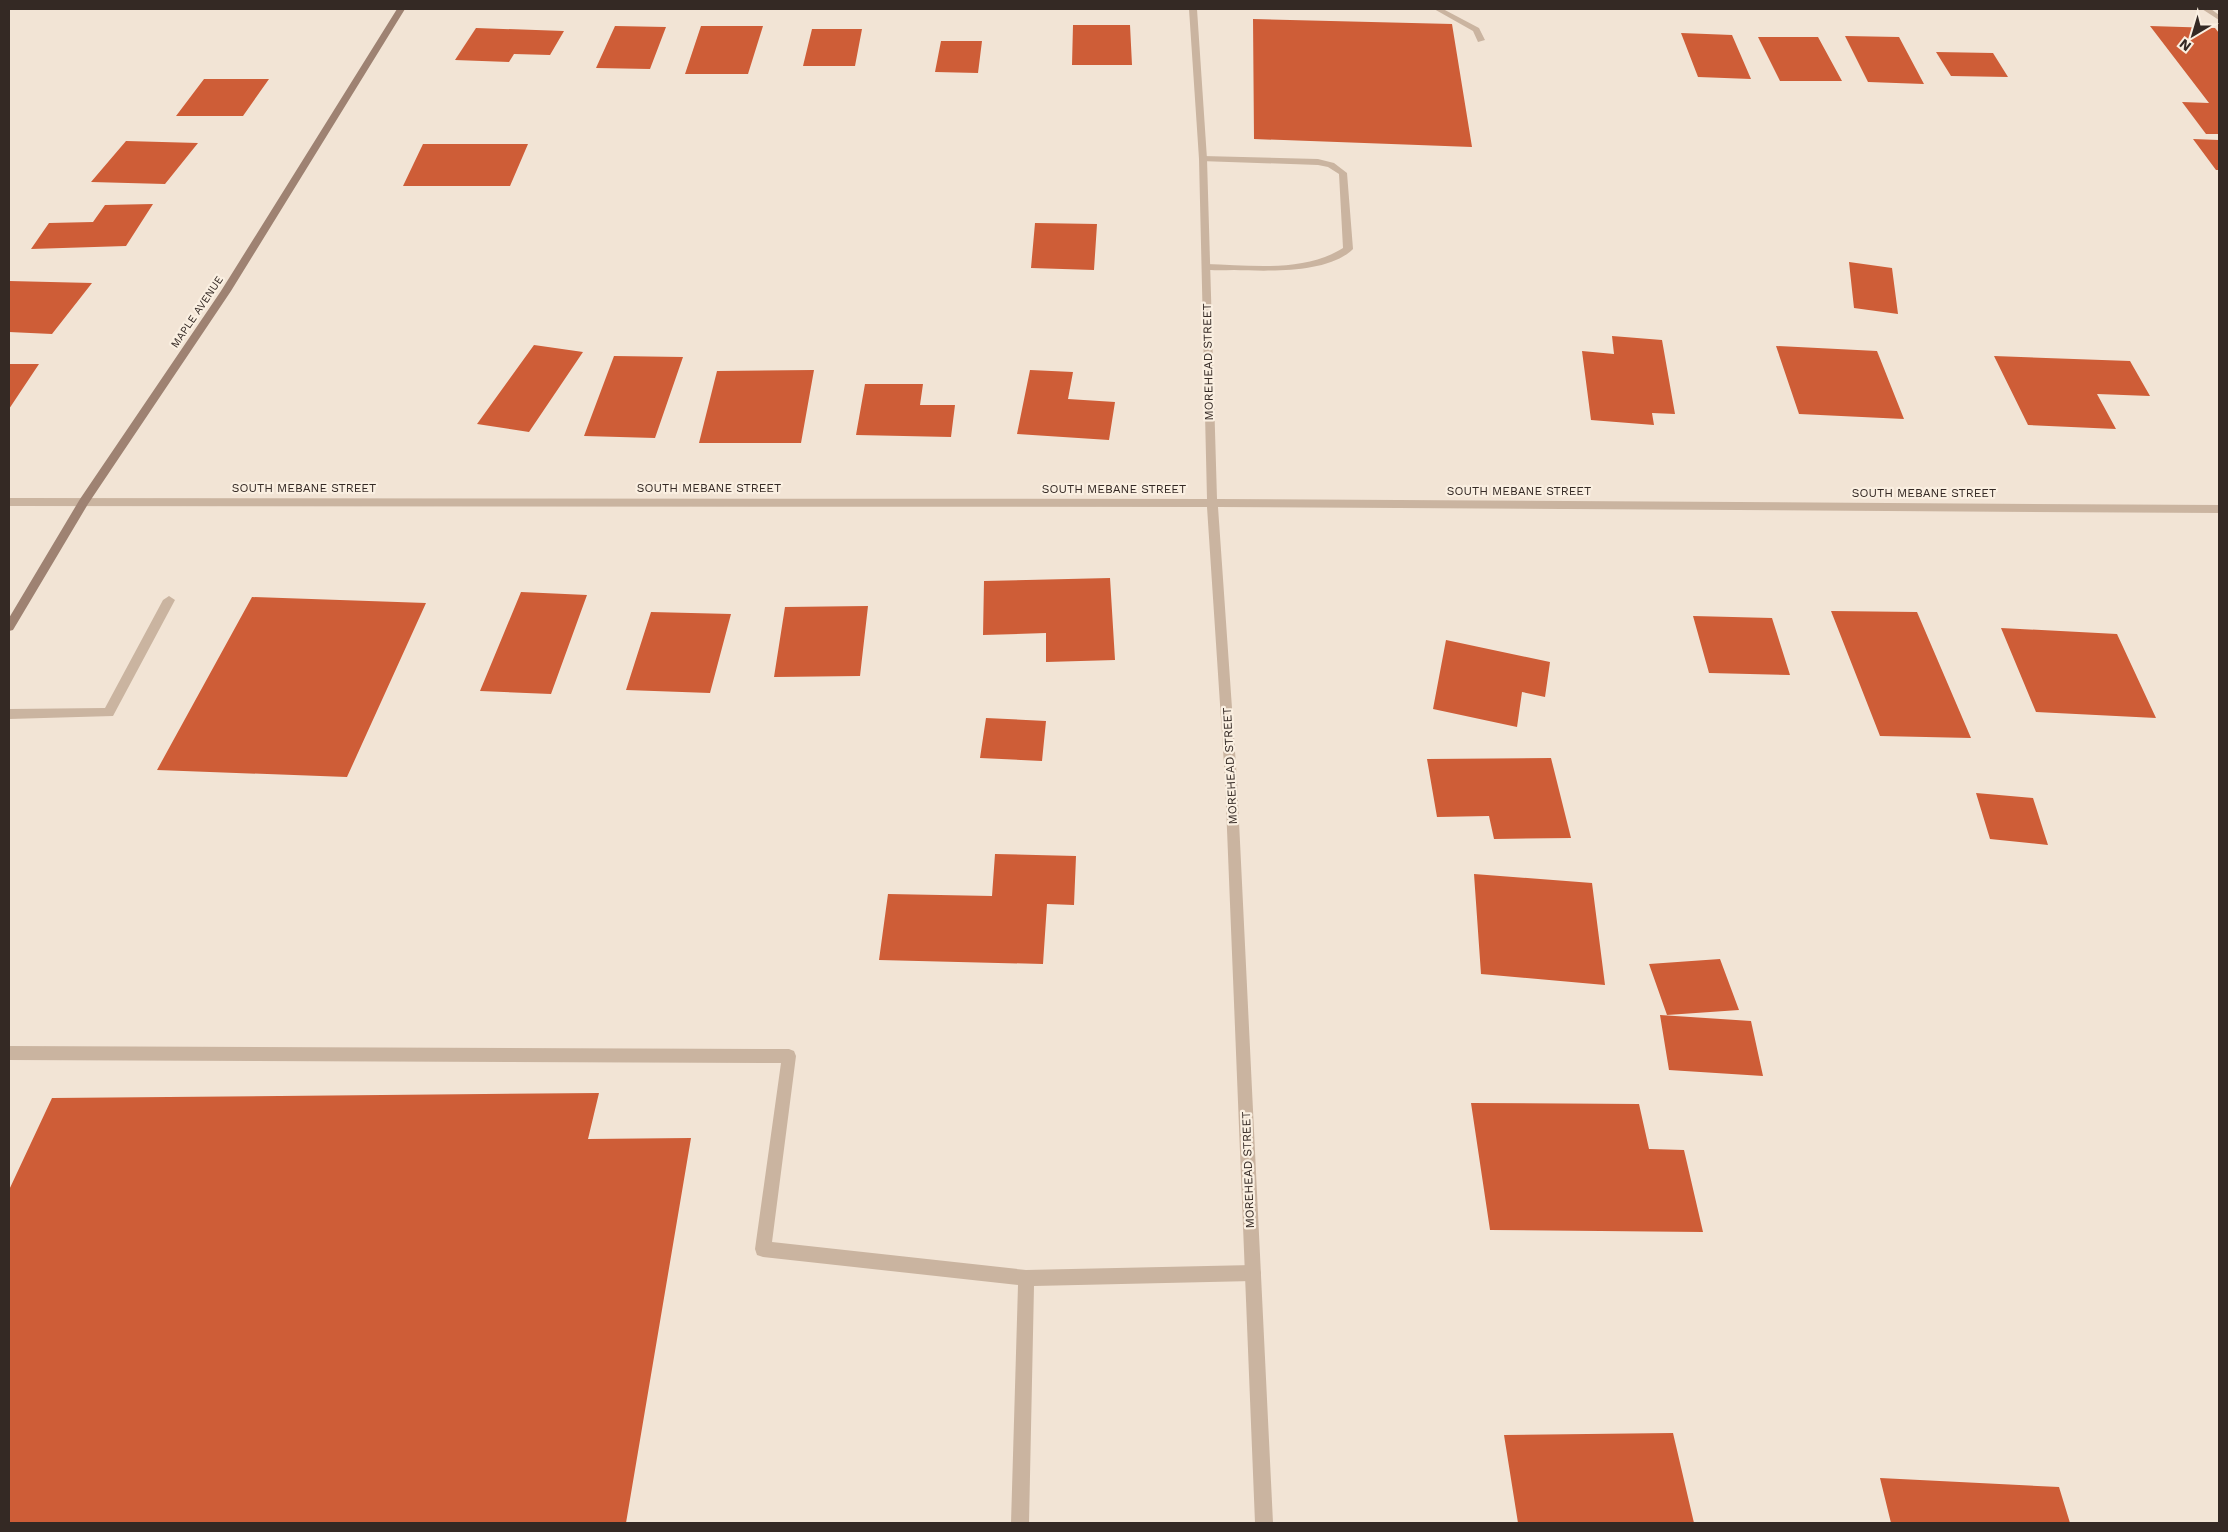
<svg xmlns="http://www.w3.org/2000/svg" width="2228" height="1532" font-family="'Work Sans',sans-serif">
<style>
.building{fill:#ce5d37}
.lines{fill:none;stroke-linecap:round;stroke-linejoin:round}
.service{fill:#cab4a0;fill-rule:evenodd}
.tertiary{fill:#cab4a0;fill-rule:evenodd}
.secondary{fill:#9e8272;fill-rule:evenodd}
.labels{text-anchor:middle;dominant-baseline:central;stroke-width:4.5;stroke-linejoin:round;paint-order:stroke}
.far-street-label{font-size:11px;fill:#342924;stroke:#faefe1}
.street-label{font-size:12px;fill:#342924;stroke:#faefe1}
</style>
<rect width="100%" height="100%" fill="#f2e4d5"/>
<path class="building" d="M1253 19 1452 24 1472 147 1254 139Z
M1073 25H1130L1132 65H1072Z
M615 26 666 27 650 69 596 68Z
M701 26H763L748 74H685Z
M2150 26 2215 28 2219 33V134H2206L2182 102 2209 103Z
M476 28 564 31 550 55 514 54 509 62 455 60Z
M812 29H862L855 66H803Z
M1681 33 1732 35 1751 79 1698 77Z
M1845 36 1899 37 1924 84 1868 82Z
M1758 37H1818L1842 81H1780Z
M941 41H982L978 73 935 72Z
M1936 52 1993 53 2008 77 1951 76Z
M204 79H269L243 116H176Z
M2193 139 2219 140V170H2216Z
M126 141 198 143 165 184 91 182Z
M423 144H528L510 186H403Z
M153 204 126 246 31 249 49 223 93 222 105 205Z
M1035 223 1097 224 1094 270 1031 268Z
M1849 262 1892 268 1898 314 1854 308Z
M9 281 92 283 52 334 9 332Z
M1612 336 1662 340 1675 414 1652 413 1654 425 1591 420 1582 351 1614 354Z
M534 345 583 352 529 432 477 424Z
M1776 346 1877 351 1904 419 1799 414Z
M614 356 683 357 655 438 584 436Z
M1994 356 2130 361 2150 396 2097 394 2116 429 2028 425Z
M9 364H39L9 409Z
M814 370 801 443H699L717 371Z
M1030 370 1073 372 1068 399 1115 402 1109 440 1017 434Z
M865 384H923L920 405H955L951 437 856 435Z
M1110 578 1115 660 1046 662V633L983 635 984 581Z
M521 592 587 595 551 694 480 691Z
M252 597 426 603 347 777 157 770Z
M868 606 860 676 774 677 785 607Z
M1831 611 1917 612 1971 738 1880 736Z
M651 612 731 614 710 693 626 690Z
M1693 616 1772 618 1790 675 1709 673Z
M2001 628 2117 634 2156 718 2036 712Z
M1446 640 1550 662 1545 697 1522 692 1517 727 1433 709Z
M986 718 1046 721 1042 761 980 758Z
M1551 758 1571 838 1494 839 1489 816 1437 817 1427 759Z
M1976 793 2033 798 2048 845 1990 839Z
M995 854 1076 856 1074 905 1047 904 1043 964 879 960 888 894 992 896Z
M1474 874 1592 883 1605 985 1481 974Z
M1720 959 1739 1010 1667 1015 1649 964Z
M1660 1015 1751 1021 1763 1076 1669 1070Z
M599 1093 588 1139 691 1138 626 1523H9V1190L52 1098Z
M1471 1103 1639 1104 1649 1149 1684 1150 1703 1232 1490 1230Z
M1673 1433 1694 1523H1518L1504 1435Z
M1880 1478 2059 1487 2070 1523H1891Z"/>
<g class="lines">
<path class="service" d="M1434 9H1443L1479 28 1485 40 1478 42 1473 31Z
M2202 9H2211L2219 15V20Z
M1203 156 1318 159 1334 163 1347 173 1353 249C1328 274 1266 271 1234 270 1224 270 1213 271 1203 269V265L1206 264C1250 265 1304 273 1343 248L1339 174 1328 167 1318 165 1200 161V157Z
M169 596 175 600 113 716 9 719V709L105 708 163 600Z
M9 1046 789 1049 794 1051 796 1056 772 1242 1026 1270 1253 1265 1259 1267 1261 1273 1259 1279 1253 1281 1034 1286 1029 1523H1011L1018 1285 763 1257 757 1255 755 1249 781 1063 9 1060Z"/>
<path class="tertiary" d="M1189 9H1197L1207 159 1217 499 2219 505V513L1218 507 1237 780 1273 1523H1255L1225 780 1207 507 9 506V498L1207 499 1199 159Z"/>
<path class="secondary" d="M397 9H405L231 291 88 504 13 630 9 631V618L80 499 221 291Z"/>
</g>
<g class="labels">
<g class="far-street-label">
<text transform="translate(197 312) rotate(-56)">MAPLE AVENUE</text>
</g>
<g class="street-label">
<text transform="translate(1208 362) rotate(-91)">MOREHEAD STREET</text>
<text x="304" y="488">SOUTH MEBANE STREET</text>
<text x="709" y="488">SOUTH MEBANE STREET</text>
<text x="1114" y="489">SOUTH MEBANE STREET</text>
<text x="1519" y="491">SOUTH MEBANE STREET</text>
<text x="1924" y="493">SOUTH MEBANE STREET</text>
<text transform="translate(1230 766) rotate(-93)">MOREHEAD STREET</text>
<text transform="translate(1248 1170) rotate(-92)">MOREHEAD STREET</text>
</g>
</g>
<rect width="2228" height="1532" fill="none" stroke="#342924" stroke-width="20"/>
<g transform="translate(2193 35) rotate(218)" stroke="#faefe1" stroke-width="4" paint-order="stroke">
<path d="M0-4L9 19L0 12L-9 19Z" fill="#342924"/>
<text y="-8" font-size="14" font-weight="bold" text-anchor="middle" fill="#342924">N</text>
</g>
</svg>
